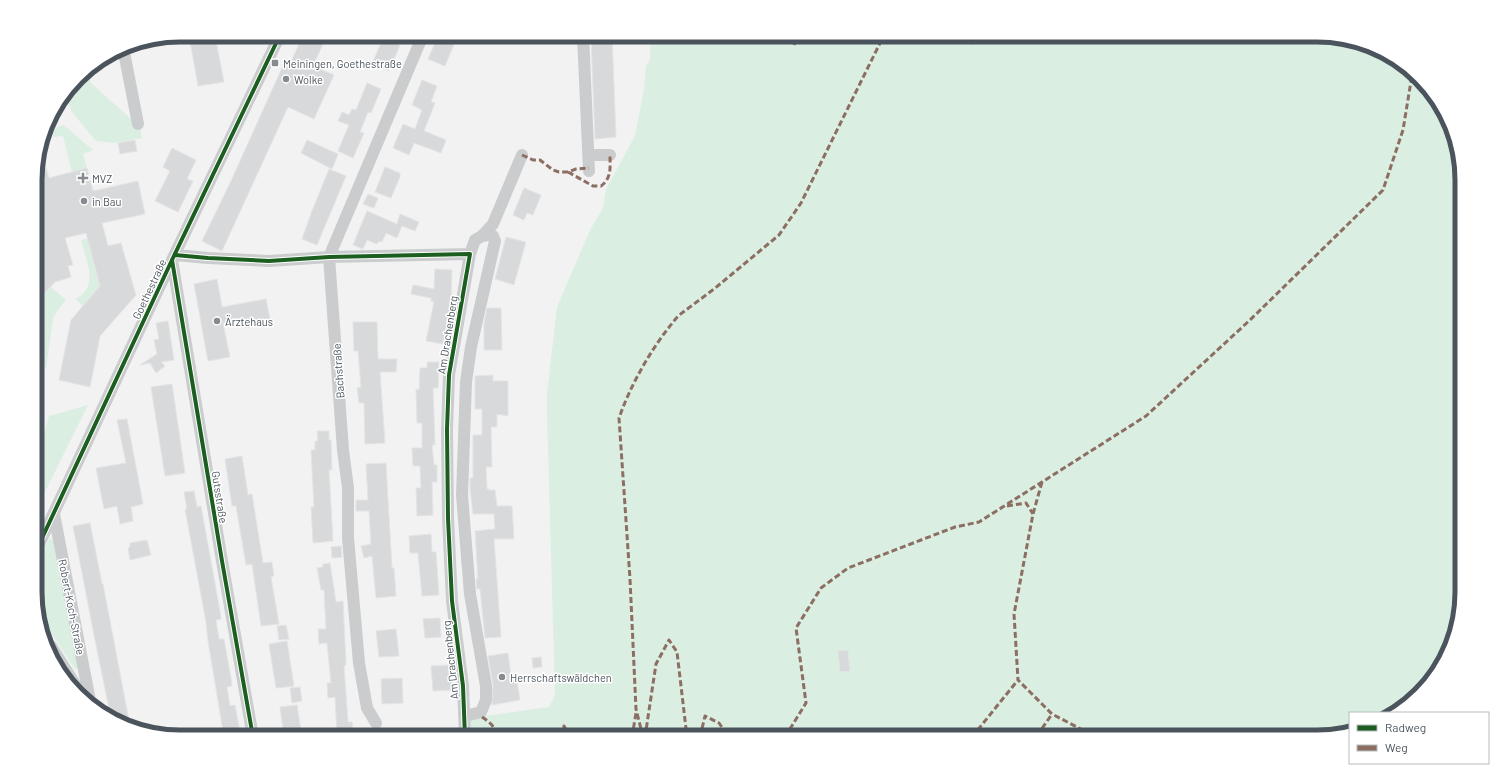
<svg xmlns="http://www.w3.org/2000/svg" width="1497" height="772" font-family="Barlow,sans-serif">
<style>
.green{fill:#daeee2}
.building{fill:#d8d9db;stroke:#e4e4e5}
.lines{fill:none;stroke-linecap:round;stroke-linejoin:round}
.minor{stroke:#caccce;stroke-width:12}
.quiet{stroke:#8d6e63;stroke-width:3;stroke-dasharray:6 3;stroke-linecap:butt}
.cycleway-casing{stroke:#fff;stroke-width:6}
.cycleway{stroke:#1b5e20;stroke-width:4}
.poi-dot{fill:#858b90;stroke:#fff;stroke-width:1.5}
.labels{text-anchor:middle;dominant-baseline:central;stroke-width:3;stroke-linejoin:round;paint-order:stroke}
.poi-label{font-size:11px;fill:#4b545c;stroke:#fff;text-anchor:start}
.street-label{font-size:11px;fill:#4b545c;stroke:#fff}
.rim{fill:none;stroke:#4b545c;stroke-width:5}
</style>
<rect width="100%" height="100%" fill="#f2f2f2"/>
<path class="green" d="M651 35H1317L1381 50 1432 92 1461 161 1462 593 1447 656 1398 713H1350V729L1327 737H470V718L549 707 555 695 547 412V394L557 307 590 230 603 208 606 189 635 136 644 89 646 66 650 59Z
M85 71 92 84 140 127 142 138 114 143 96 141 71 111 66 94Z
M63 125 66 127 93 150 83 154 87 168 72 172 63 136 53 137C52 130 56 127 63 125Z
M88 238 100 286 83 306 75 299C100 288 86 259 81 240Z
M36 287 44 294 51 287 66 300 57 311 53 318 46 369 36 330Z
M88 405 36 510V463L49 416Z
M49 539H52L53 541 78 667 77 669H75L36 610V567Z"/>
<path class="building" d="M189 35H215L224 82 198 86Z
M303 35H327L313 66 334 75 314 119 288 107 222 251 202 241 231 181 286 59 291 62Z
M591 35H612L616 137 595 139Z
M438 36 455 42 445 66 428 59Z
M383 38 400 45 389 71 372 64Z
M422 80 437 86 431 102 435 103 424 131 446 140 441 153 414 143 409 155 393 148 403 124 415 129 422 110 412 105Z
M367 83 381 89 371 113 368 112 360 132 364 133 353 158 338 151 349 125 338 121 342 112 349 115 352 109 356 110Z
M135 140 137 151 120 154 118 143Z
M307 140 338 154 332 169 301 153Z
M172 148 196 160 187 179 193 181 178 212 155 201 170 171 163 167Z
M41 150 49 178 87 168 93 191 138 181 145 214 102 223 108 246 121 243 136 295 100 336 90 387 59 380 71 320 100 286 86 233 65 238 73 265 68 266 71 277 55 282 44 294 36 287 35 244 43 242 35 215V170Z
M385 167 400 173V177L391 198 375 192Z
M329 169 346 176 317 245 302 239 312 211Z
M524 188 541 195 533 215 527 213 524 220 513 215Z
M368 194 378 198 374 208 363 204Z
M367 211 397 224 400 214 419 222 415 231 402 226 397 238 386 233 382 242 379 241 377 244 367 240 363 249 353 245Z
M506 237 526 242 514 285 495 279Z
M435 269 452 270 451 300H453V308L452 313H449L443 344 426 341 434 302 431 301V298L411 294 413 285 434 289Z
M217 279 222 307 266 299 271 324 246 328 244 319 223 323 230 357 208 361 194 284Z
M487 308H501L502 350H484V324Z
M168 321 174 360 161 362 165 366 156 373 150 363 140 365 157 354 154 340 159 339 156 323Z
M353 322H377L378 359H397L396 372H380L385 443 365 444 364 403H359L357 388 361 387 358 351H354Z
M427 362H439L438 388H433L435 445H432L434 465H437V482H432L433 515 417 516 416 488H421L420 466H413L412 448H422V423H417L416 389 419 390 420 368H427Z
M493 375V381H508V416L497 414V427H491L492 467H486L487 489H489V490H495L497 506H512L514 539H494L501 637 485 638 480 589H477L476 579H478L475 531 495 529 494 514H473L470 488V478H473V435H482V409H475V376Z
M172 384 185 473 165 476 151 387Z
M127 419 143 504 131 507 133 521 120 524 117 506 104 509 96 468 126 463 117 420Z
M317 431H329V440H331L332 470H329L333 541 313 543 311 507H314L311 450H315V441H318Z
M242 456 248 495 252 494 263 563 272 562 274 576 271 577 279 624 261 626 252 564 246 565 236 506H232L225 459Z
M386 463 392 568H394L396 596 376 598 372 556 364 558 361 546 371 544 369 511H356V500H368L366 464Z
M194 491 197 507 201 506 220 611 221 619 216 620 219 639H224L231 678 232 686 227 687 230 706 235 705 241 737H224L208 641 206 622 185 509H187L184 492Z
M90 523 102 584H103L130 726 116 722 111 718 94 635 73 526Z
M431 534 432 552H436L439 595 422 596 418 553H410L409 536Z
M147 540 151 555 130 560 128 548 130 547V543Z
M341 546 342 557 332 558 331 547Z
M330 563 336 602 343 601 346 665 344 666 348 722H352L353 733 337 734 335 697 328 698 327 683H331L327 643 319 644 318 629H326L324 590H321L317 568 323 567V564Z
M440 618 441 637 425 638 423 619Z
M286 625 289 639 279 640 277 626Z
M396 629 399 656 379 657 376 631Z
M287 641 294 686 276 688 269 644Z
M848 650 850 671 840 672 838 651Z
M508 653 511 676 516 675 520 700 492 705 493 685 488 656Z
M541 657 542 667 533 668 532 658Z
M450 665 452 690 433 691 431 666Z
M402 678 403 703 382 704 381 679Z
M300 687 302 701 292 703 290 688Z
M297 705 302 737H284L280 707Z"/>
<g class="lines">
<path class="minor" d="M583 35 589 171
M123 47 138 124
M589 155H610
M470 254 475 240 482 236 493 224 522 155
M175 255 208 258 269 261 329 257 470 254 449 375 447 429 448 518 452 601 463 686 465 737
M172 260 222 561 253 737
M54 514 90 701
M36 551 172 260 280 35
M51 646 81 694
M465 716 481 712 486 700V686L470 594 462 495 466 382 471 347 495 241 493 236 488 235 482 236
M376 723 367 708 359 663 348 538V488L343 450 329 257 423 35"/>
<path class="quiet" d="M954 35 973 43
M794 45 798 35
M522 155 533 160H540L553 170 559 172H568L576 169 589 168
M568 172 593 186H601C612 178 610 167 610 155
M1042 482 1033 514 1014 614 1018 680 1052 714 1096 737
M1007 506 1026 503 1033 514
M482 717C489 722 497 727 495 737
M563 737 564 726 570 737
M632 737 636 713
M643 737 636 709 630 579 619 418C631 384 651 349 674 321L678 316 714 289 779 235 801 203 884 35
M645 737 656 664 669 640 677 652 687 737
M700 737 705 716 719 723 729 737
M785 737 806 703 796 628 821 588 848 568 955 527 979 522 1146 416 1250 320 1383 190 1403 130 1412 75
M972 737 1018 680
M1042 737 1041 730 1052 714"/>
<g class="cycleway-casing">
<path id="cycleway" d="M175 255 208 258 269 261 329 257 470 254 449 375 447 429 448 518 452 601 463 686 465 737
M172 260 222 561 253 737
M36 551 172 260 280 35"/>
</g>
<use href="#cycleway" class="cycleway"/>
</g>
<g class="poi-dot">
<rect x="271" y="59" width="8" height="8" rx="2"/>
<circle cx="286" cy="79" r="4"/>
<path d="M81 172h4v4h4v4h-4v4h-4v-4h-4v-4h4z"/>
<circle cx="84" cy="201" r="4"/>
<circle cx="217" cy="321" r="4"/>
<circle cx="502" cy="677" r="4"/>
</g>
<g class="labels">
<g class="poi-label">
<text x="283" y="63">Meiningen, Goethestraße</text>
<text x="294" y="79">Wolke</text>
<text x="92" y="178">MVZ</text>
<text x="92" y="201">in Bau</text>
<text x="225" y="321">Ärztehaus</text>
<text x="510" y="677">Herrschaftswäldchen</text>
</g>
<g class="street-label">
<text transform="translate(149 289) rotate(-65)">Goethestraße</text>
<text transform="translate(447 335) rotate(-81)">Am Drachenberg</text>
<text transform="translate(338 371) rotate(-94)">Bachstraße</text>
<text transform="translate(220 497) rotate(81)">Gutsstraße</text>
<text transform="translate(72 607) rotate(79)">Robert-Koch-Straße</text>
<text transform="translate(450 660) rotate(-96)">Am Drachenberg</text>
</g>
</g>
<path d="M0 0H1497V772H0ZM180 42H1317A138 138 0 0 1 1455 180V592A138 138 0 0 1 1317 730H180A138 138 0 0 1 42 592V180A138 138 0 0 1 180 42Z" fill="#fff" fill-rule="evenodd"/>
<path class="rim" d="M180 42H1317A138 138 0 0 1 1455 180V592A138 138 0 0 1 1317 730H180A138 138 0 0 1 42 592V180A138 138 0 0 1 180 42Z"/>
<rect x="1349" y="712" width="140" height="52" fill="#ffffff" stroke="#b7bbbe"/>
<rect x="1357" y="725" width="20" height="6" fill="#1b5e20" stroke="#b7bbbe"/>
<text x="1385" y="732" font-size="12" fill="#4b545c">Radweg</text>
<rect x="1357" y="745" width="20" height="6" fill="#8d6e63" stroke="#b7bbbe"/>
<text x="1385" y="752" font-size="12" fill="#4b545c">Weg</text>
</svg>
